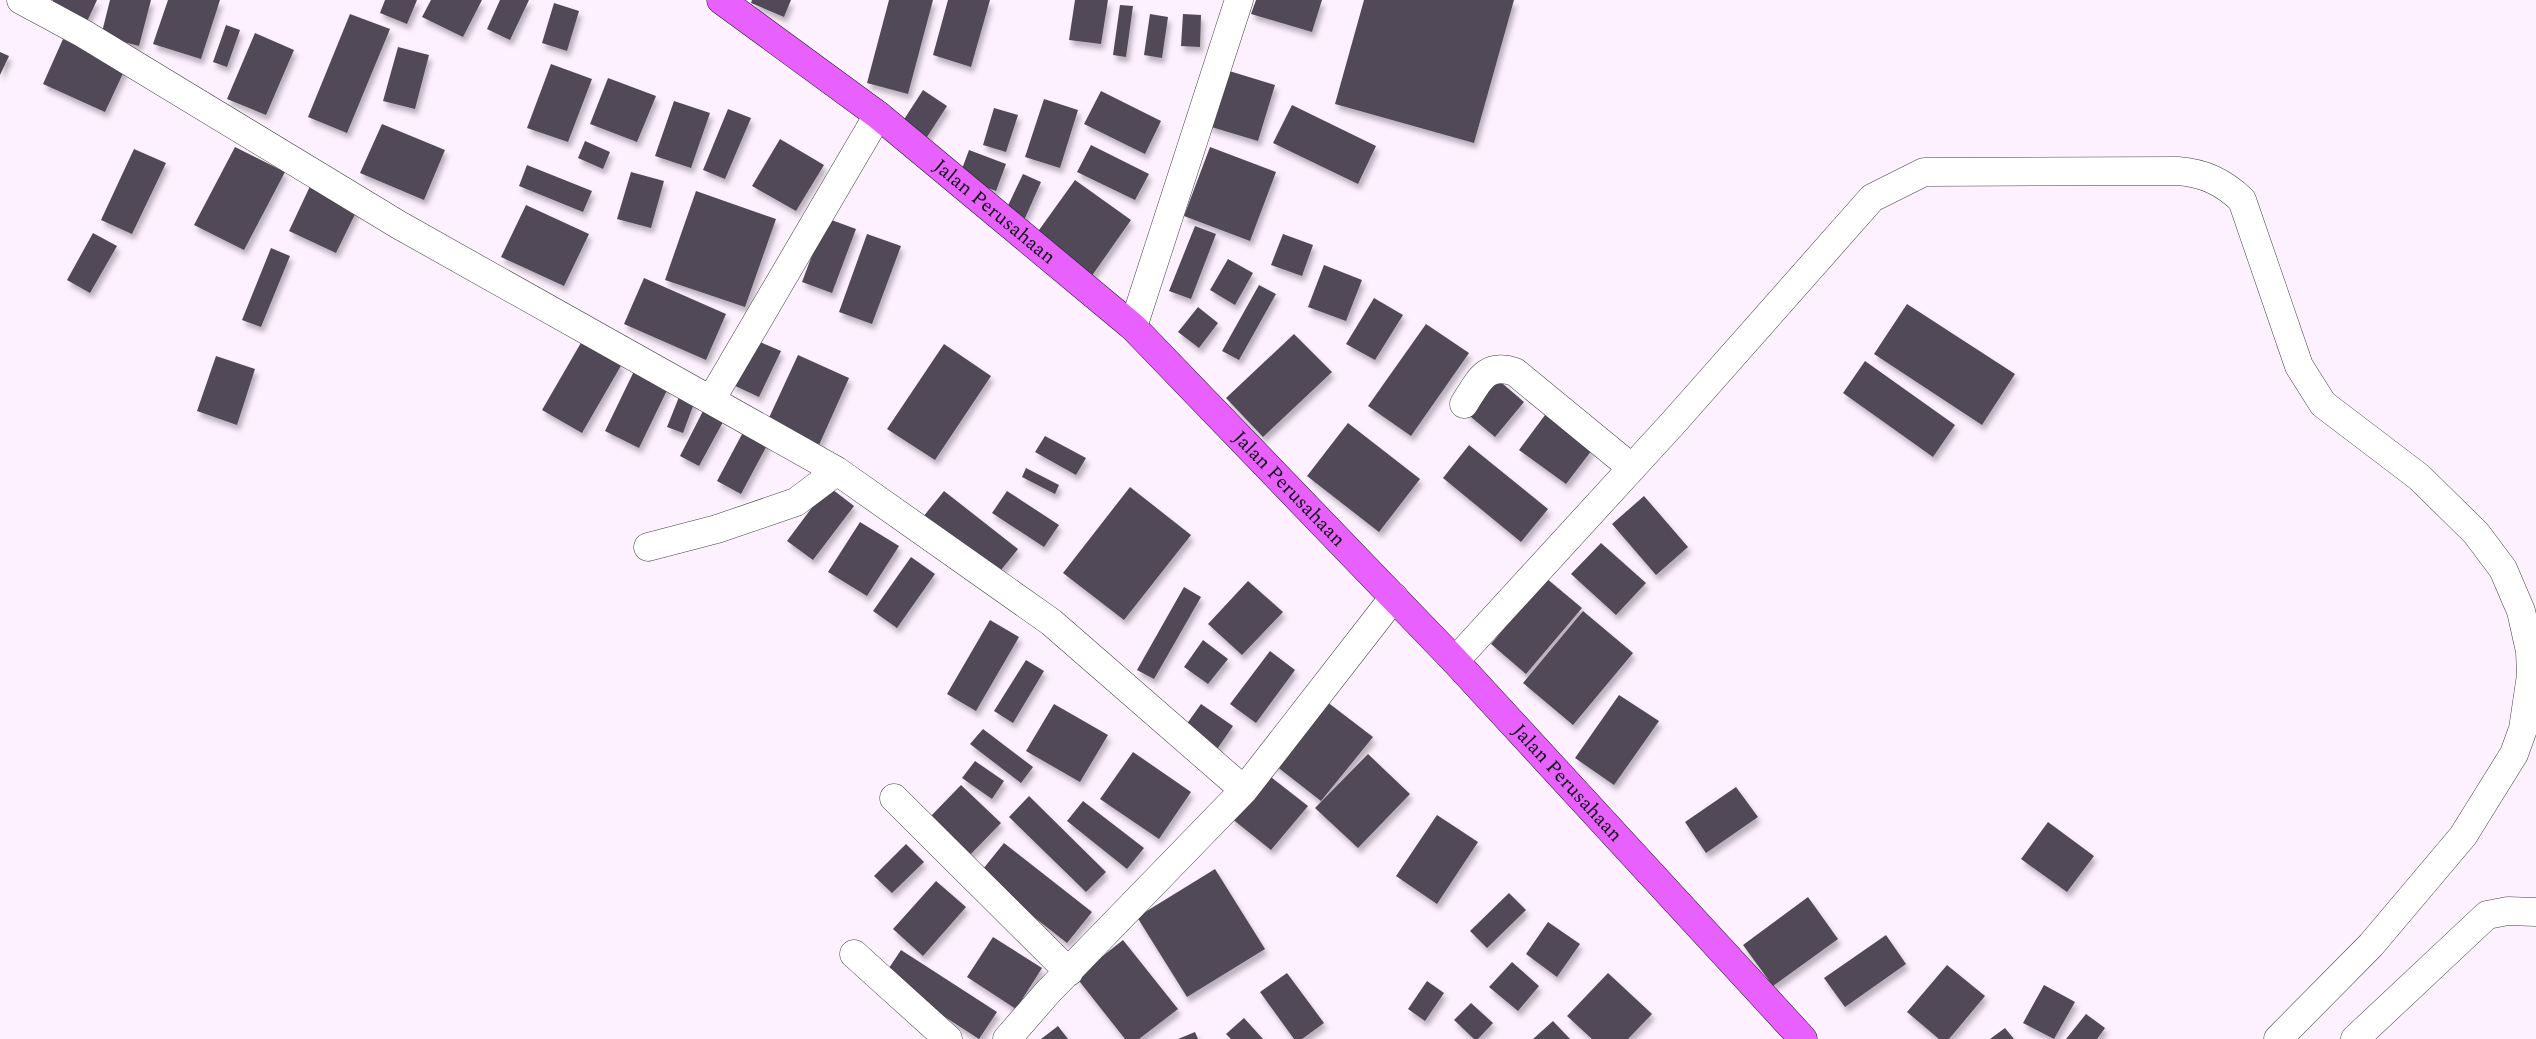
<svg xmlns="http://www.w3.org/2000/svg" width="2536" height="1039" font-family="Spectral,serif">
<style>
.building{fill:#514a59;filter:url(#shadow)}
.lines{fill:none;stroke-linecap:round;stroke-linejoin:round}
.minor-casing{stroke:#424242;stroke-width:29}
.major-casing{stroke:#202020;stroke-width:29}
.minor{stroke:#fff;stroke-width:28}
.major{stroke:#e861ff;stroke-width:28}
.labels{text-anchor:middle;dominant-baseline:central;stroke-width:5;stroke-linejoin:round;paint-order:stroke}
.street-label{font-size:20px;fill:#0f0f0f;stroke:#fff}
</style>
<defs>
<filter id="shadow"><feDropShadow dx="3" dy="5.5" stdDeviation="2.5" flood-color="#0004"/></filter>
</defs>
<rect width="100%" height="100%" fill="#fef1ff"/>
<path class="building" d="M53 0H97L84 28 48 11Z
M110 0H151L139 46 101 36Z
M168 0H220L201 59 153 44Z
M385 0H417L407 24 380 13Z
M431 0H482L463 37 422 17Z
M500 0H529L510 40 487 29Z
M752 0H791L784 17 751 3Z
M889 0H933L908 94 867 83Z
M948 0H990L971 67 933 55Z
M1075 0H1108L1101 44 1069 40Z
M1256 0H1322L1312 32 1251 14Z
M1364 0H1514L1474 143 1335 104Z
M554 3 579 11 567 51 542 43Z
M1120 5 1133 6 1126 57 1113 55Z
M350 14 390 29 347 133 308 117Z
M1150 14 1168 17 1162 58 1144 55Z
M1183 14 1201 15 1200 47 1181 46Z
M226 25 240 30 227 67 213 62Z
M255 33 294 50 266 115 227 99Z
M63 39 126 67 105 112 43 84Z
M398 47 429 55 415 109 383 101Z
M0 52 9 56 0 75Z
M551 64 592 79 568 142 527 128Z
M1226 70 1275 85 1258 141 1208 126Z
M608 78 656 96 637 142 590 124Z
M923 90 947 106 927 137 903 121Z
M1101 91 1161 121 1145 154 1084 124Z
M1044 99 1078 110 1060 168 1025 157Z
M674 101 710 113 691 168 655 156Z
M1292 105 1376 146 1358 184 1273 143Z
M994 108 1018 115 1006 152 983 145Z
M728 109 751 118 725 179 703 170Z
M382 124 445 150 424 200 360 173Z
M780 139 824 165 796 211 752 186Z
M585 141 610 152 603 169 578 158Z
M1091 145 1149 174 1135 200 1077 172Z
M235 147 285 172 244 250 194 225Z
M1210 147 1276 172 1250 241 1184 216Z
M134 149 166 163 132 234 101 220Z
M969 150 1006 164 996 191 959 177Z
M527 165 592 191 583 212 519 186Z
M631 172 664 181 651 228 617 219Z
M1023 174 1041 182 1022 225 1003 216Z
M1075 180 1131 220 1091 277 1034 237Z
M312 182 360 204 336 253 289 231Z
M696 191 776 219 745 307 665 280Z
M526 205 589 234 564 286 501 257Z
M826 218 856 229 832 293 802 282Z
M1195 226 1216 234 1191 299 1169 291Z
M93 233 117 246 90 293 67 280Z
M867 234 901 246 872 324 839 312Z
M1283 234 1313 245 1302 276 1271 265Z
M271 248 290 256 261 327 242 320Z
M1228 259 1253 273 1235 305 1210 290Z
M1324 265 1362 280 1346 321 1308 307Z
M644 278 726 314 706 360 624 324Z
M1259 285 1276 294 1239 360 1222 351Z
M1374 298 1403 315 1375 360 1346 344Z
M1907 304 2015 374 1982 425 1874 354Z
M1198 307 1218 323 1199 348 1178 332Z
M1426 324 1469 353 1411 436 1368 406Z
M1294 334 1332 372 1263 437 1226 398Z
M753 339 781 351 759 397 731 384Z
M582 341 622 364 582 433 542 410Z
M944 344 991 376 935 460 887 429Z
M798 355 849 378 819 445 767 422Z
M216 356 255 369 237 425 197 411Z
M1865 361 1955 425 1933 457 1843 393Z
M637 365 671 382 639 448 605 431Z
M1495 377 1524 402 1495 437 1465 412Z
M681 392 696 398 683 433 667 427Z
M703 411 723 422 699 466 680 456Z
M1545 415 1592 450 1566 484 1519 450Z
M748 423 772 436 741 494 717 481Z
M1348 423 1420 479 1379 532 1307 476Z
M1045 436 1086 458 1076 475 1035 452Z
M1469 445 1548 509 1521 542 1443 478Z
M1026 468 1059 485 1055 494 1022 477Z
M828 486 854 506 813 560 787 541Z
M1130 487 1191 535 1124 620 1063 573Z
M944 491 1018 549 997 575 923 517Z
M1007 491 1059 525 1044 547 992 513Z
M1644 496 1688 547 1656 575 1612 524Z
M860 522 899 546 867 596 828 572Z
M1601 543 1646 583 1616 615 1571 574Z
M911 557 935 574 897 628 873 611Z
M1546 578 1582 608 1526 674 1491 644Z
M1248 581 1283 612 1242 655 1208 624Z
M1184 587 1201 597 1154 679 1137 670Z
M1583 611 1633 653 1573 725 1523 683Z
M990 620 1019 637 976 711 947 694Z
M1203 640 1228 659 1208 684 1184 667Z
M1270 651 1295 670 1256 723 1230 704Z
M1026 660 1044 671 1013 723 994 711Z
M1619 695 1659 721 1614 785 1575 758Z
M1322 698 1373 737 1321 801 1271 762Z
M1054 704 1108 735 1080 782 1026 751Z
M1201 704 1233 726 1213 755 1181 732Z
M983 729 1033 767 1021 783 970 744Z
M1133 752 1191 792 1159 839 1100 799Z
M1368 754 1410 794 1358 848 1315 808Z
M975 761 1004 781 992 799 962 778Z
M1267 774 1308 806 1271 850 1231 818Z
M961 785 1001 823 969 856 929 818Z
M1736 787 1758 817 1706 853 1685 822Z
M1029 796 1106 872 1086 892 1009 817Z
M1083 801 1144 848 1127 869 1067 821Z
M1437 815 1478 842 1437 904 1396 876Z
M2048 822 2094 856 2067 892 2021 859Z
M1004 843 1092 912 1067 943 979 874Z
M906 844 924 862 892 893 874 876Z
M1215 869 1265 949 1187 997 1137 917Z
M936 881 966 907 923 956 893 929Z
M1509 893 1526 910 1487 948 1470 931Z
M1808 897 1838 939 1773 986 1743 945Z
M1548 922 1580 944 1557 977 1526 954Z
M1886 935 1906 964 1845 1007 1824 978Z
M993 937 1042 968 1016 1009 967 977Z
M1123 940 1178 1009 1139 1039H1125L1076 977Z
M901 950 997 1012 979 1039 883 977Z
M1512 962 1539 986 1518 1011 1489 987Z
M1947 965 1985 996 1949 1039H1939L1907 1012Z
M1287 973 1324 1023 1302 1039H1294L1260 992Z
M1608 973 1652 1014 1628 1039H1592L1567 1016Z
M1427 981 1444 993 1425 1021 1408 1009Z
M2044 985 2075 1002 2054 1039 2023 1023Z
M1471 1003 1493 1023 1478 1039H1474L1454 1020Z
M2086 1014 2105 1028 2097 1039H2066Z
M1244 1018 1263 1039H1231L1226 1034Z
M1553 1021 1570 1039H1533Z
M1058 1026 1068 1039H1041Z
M2005 1028 2014 1039H1990Z
M1195 1032 1198 1039H1178Z"/>
<g class="lines">
<g class="minor-casing">
<path id="minor" d="M21 0 84 34 399 225 837 471 1051 622 1244 790
M1133 327 1239 0
M711 400 878 115
M1464 404C1479 381 1485 362 1515 372L1632 468
M648 547 717 529 796 502 837 471
M1455 661 1674 422 1872 198 1924 172 2178 171C2204 173 2223 182 2242 200L2299 366 2323 404 2419 477 2476 533 2503 569 2521 611 2530 651 2531 675 2523 729 2514 754 2463 836 2371 945 2278 1039
M894 798 1069 972
M854 954 948 1039
M1007 1039 1048 992 1244 790 1394 597
M2355 1039 2487 915 2508 911 2536 912"/>
</g>
<g class="major-casing">
<g id="major">
<path id="s1" d="M721 0 878 115 1133 327 1455 661 1803 1039"/>
</g>
</g>
<use href="#minor" class="minor"/>
<use href="#major" class="major"/>
</g>
<g class="labels">
<g class="street-label">
<text stroke="none"><textPath href="#s1" startOffset="346">Jalan Perusahaan</textPath></text>
<text stroke="none"><textPath href="#s1" startOffset="751">Jalan Perusahaan</textPath></text>
<text stroke="none"><textPath href="#s1" startOffset="1156">Jalan Perusahaan</textPath></text>
</g>
</g>
</svg>
